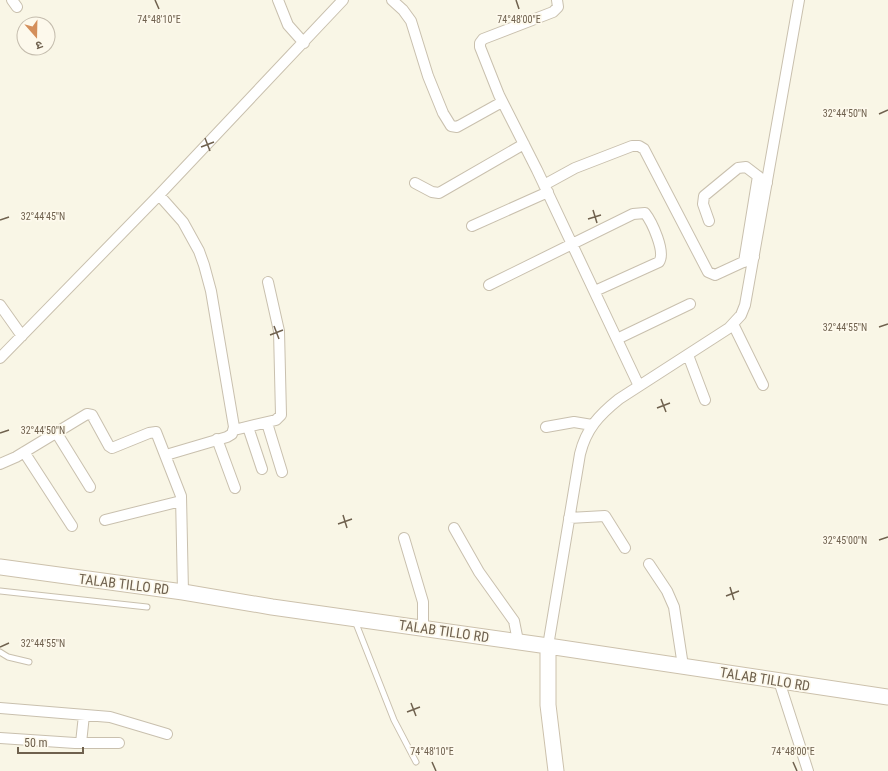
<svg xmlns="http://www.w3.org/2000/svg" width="888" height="771" font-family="'Roboto Condensed','Noto Sans Devanagari',sans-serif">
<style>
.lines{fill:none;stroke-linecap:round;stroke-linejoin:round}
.lane-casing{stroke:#c9c0ae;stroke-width:7}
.street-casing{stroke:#c9c0ae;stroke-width:12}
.secondary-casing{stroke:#ccc1ac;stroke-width:17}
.lane{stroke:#fff;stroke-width:5}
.street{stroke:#fff;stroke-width:10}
.secondary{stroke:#fff;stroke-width:15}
.ticks{fill:none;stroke:#6f614e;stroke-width:1.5}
.labels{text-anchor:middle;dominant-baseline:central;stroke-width:3.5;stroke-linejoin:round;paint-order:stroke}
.street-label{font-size:14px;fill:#6f614e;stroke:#fdf9ec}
.ticks-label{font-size:10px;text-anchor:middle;fill:#6f614e;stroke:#fdf9ec;stroke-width:3.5;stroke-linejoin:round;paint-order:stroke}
</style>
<rect width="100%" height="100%" fill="#f9f6e6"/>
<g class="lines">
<g class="lane-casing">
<path id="lane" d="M0 591 147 607
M355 621 394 720 416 762
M0 652 8 657 29 662"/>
</g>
<g class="street-casing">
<path id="street" d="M12 0 17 7
M278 0 288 25 304 43
M392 0 403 10 411 21 428 76 443 113 451 126 457 127 502 102
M557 0 558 7 553 12 483 39 480 43V47L499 95 537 170 639 386
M415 183 432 192 439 193 524 144
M544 185 575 168 632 146H639L644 149 708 272 715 275 754 257
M159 195 183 222 199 251 204 265 211 291 234 427 232 434 227 437 166 455
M709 221 703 204 704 196 738 168 746 167 767 183
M472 226 548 192
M744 262 758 176
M489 285 633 214 645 213C652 222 666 252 659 262L595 291
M0 305 22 336
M733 324 763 385
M617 339 690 304
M688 355 705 400
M0 358 159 195 343 0
M267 423 282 472
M248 427 262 469
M546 427 574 422 592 425
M234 430 276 420 281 415 279 331 268 282
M56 432 90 487
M217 439 235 488
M24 452 72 526
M0 464 16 457 87 414 92 415 109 446 112 448 149 433 156 432 181 496 183 592
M569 518 605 516 625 548
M105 520 181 501
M454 528 479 572 514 621 518 641
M404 538 423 602V628
M649 564 667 591 674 607 683 666
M548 646 580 454C586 429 599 415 619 399L729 328 741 315 745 305 799 0
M779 681 808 771
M0 708 110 717 167 734
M0 738 75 743H119
M81 743 84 715"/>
</g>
<g class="secondary-casing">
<path id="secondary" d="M0 567 183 592 272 607 548 646 888 697
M548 646V705L556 771"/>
</g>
<use href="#lane" class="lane"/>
<use href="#street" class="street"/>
<use href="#secondary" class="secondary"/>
</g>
<path class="ticks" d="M155 0 159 9M516 0 519 9M879 114 888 110M205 138 210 151M201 147 214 142M593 210 597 223M588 219 601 215M0 220 9 217M274 326 279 339M879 327 888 324M270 335 283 330M661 399 666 412M657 408 670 403M0 433 9 430M343 515 347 528M338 524 352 519M879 540 888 537M730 587 734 600M726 596 739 591M0 647 9 643M411 703 416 716M407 712 420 707M432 762 436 771M793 762 797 771"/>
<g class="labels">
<g class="street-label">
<text transform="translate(124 584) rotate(7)">TALAB TILLO RD</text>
<text transform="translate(444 631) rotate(8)">TALAB TILLO RD</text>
<text transform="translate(765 679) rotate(9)">TALAB TILLO RD</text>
</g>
</g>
<g class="ticks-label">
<text x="159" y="23">74°48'10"E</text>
<text x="519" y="23">74°48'00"E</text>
<text x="845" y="117">32°44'50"N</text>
<text x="43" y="220">32°44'45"N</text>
<text x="845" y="331">32°44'55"N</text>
<text x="43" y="434">32°44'50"N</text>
<text x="845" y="544">32°45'00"N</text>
<text x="43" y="647">32°44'55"N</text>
<text x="432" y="755">74°48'10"E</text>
<text x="793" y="755">74°48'00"E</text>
</g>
<g transform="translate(36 36) rotate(160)"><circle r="19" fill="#fdf9ec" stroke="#c4bcad"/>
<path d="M0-3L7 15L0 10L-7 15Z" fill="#d48f5b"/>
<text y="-6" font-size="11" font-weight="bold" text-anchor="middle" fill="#6f614e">उ</text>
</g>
<path d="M18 747v6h65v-6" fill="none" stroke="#6f614e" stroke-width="2"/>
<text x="24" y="747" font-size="12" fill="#6f614e" stroke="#fdf9ec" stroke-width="3" paint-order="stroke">50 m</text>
</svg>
